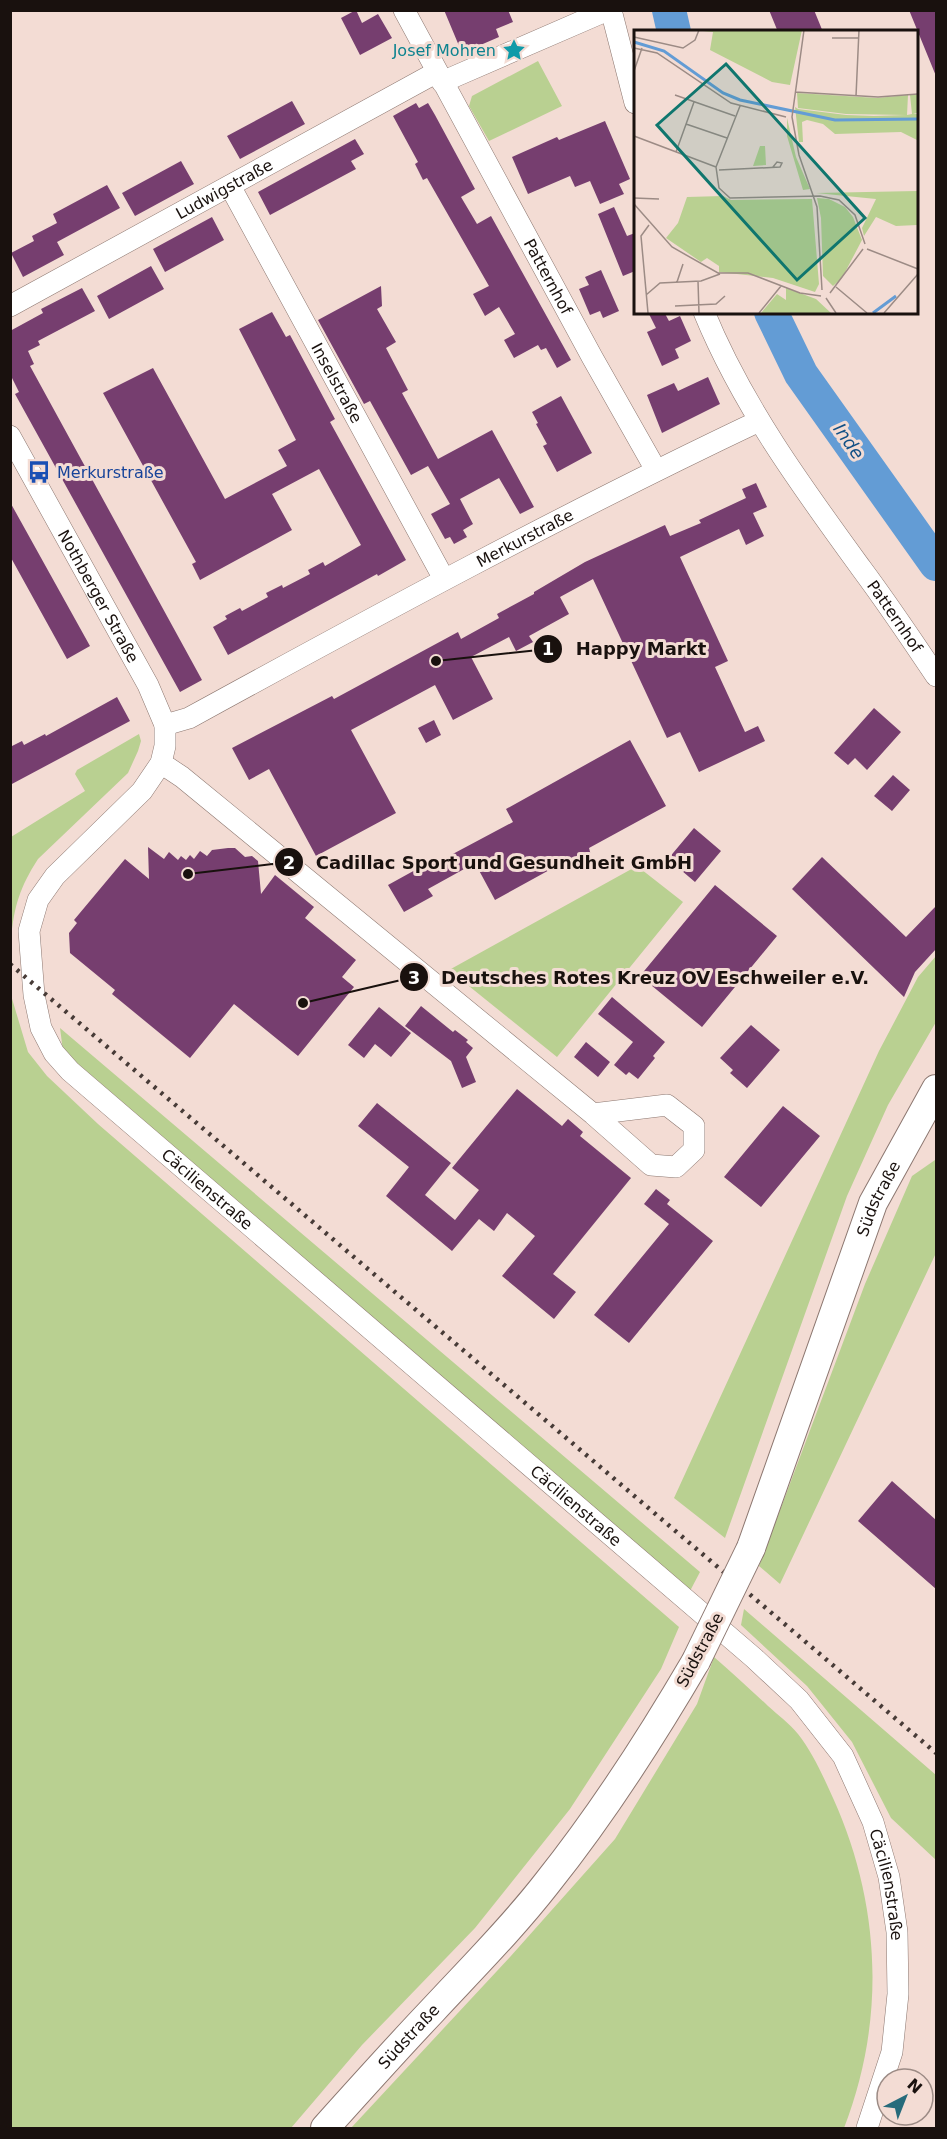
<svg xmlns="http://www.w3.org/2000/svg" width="947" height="2139" font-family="'DejaVu Sans',sans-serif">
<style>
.green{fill:#b9d091}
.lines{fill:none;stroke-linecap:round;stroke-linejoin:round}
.river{stroke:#639cd5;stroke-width:34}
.building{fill:#763e6f}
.minor-casing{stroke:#8c7770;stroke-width:22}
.secondary-casing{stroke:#8c7770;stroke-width:30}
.minor{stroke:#fff;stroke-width:21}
.secondary{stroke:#fff;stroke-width:28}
.rail{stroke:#473b37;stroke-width:4.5;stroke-dasharray:3 6;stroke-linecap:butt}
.secondary-bridge-casing{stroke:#8c7770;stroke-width:30;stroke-linecap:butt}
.secondary-bridge{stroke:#fff;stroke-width:28}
.labels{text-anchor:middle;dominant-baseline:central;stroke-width:6;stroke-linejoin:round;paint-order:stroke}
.culture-label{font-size:16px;fill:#0d838f;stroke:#f3dcd4;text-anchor:end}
.street-label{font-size:16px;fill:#19110e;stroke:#f3dcd4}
.transit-label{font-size:16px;fill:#164399;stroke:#f3dcd4;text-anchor:start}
.water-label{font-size:18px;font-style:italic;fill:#125085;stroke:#f3dcd4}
.inset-river{fill:none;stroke:#639cd5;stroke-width:3}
.inset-road{fill:none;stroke:#9c8b85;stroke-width:1.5}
.view{fill:#0f766e;fill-opacity:0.15;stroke:#0f766e;stroke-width:3}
.inset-edge{fill:none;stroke:#19110e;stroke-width:3}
.leader{fill:none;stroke:#19110e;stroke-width:2}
.callout-dot{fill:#19110e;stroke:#f3dcd4;stroke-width:2}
.mark-label{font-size:18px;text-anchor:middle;font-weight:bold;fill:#fff}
.callout-label{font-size:18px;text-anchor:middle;font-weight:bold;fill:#19110e;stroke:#f3dcd4;stroke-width:6;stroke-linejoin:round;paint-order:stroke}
</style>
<rect width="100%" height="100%" fill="#f3dcd4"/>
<path class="green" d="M538 61 562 106 489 141 469 106 472 96Z
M139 734 141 741 138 751 128 773 38 859C20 887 14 906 11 939V837L85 791 75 774 77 770Z
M637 866 683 902 557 1057 449 970Z
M936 956V1022L888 1105 847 1196 725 1538 674 1498 879 1051 918 977Z
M10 992 28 1052 47 1076 98 1124 679 1627 661 1669 570 1809 475 1928 362 2045 291 2128H11Z
M60 1028 700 1572 690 1591 63 1051Z
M935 1160 936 1253 780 1584 759 1566 865 1284 912 1176Z
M744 1609 936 1775V1860L891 1818 852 1742 807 1686 741 1625Z
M714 1657C732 1673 750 1689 768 1706 778 1715 789 1723 798 1734 813 1753 823 1776 833 1798 881 1904 886 2020 844 2128H351L510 1957 615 1839 697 1704Z"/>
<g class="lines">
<path class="river" d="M669 10 674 32
M771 312 801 374 936 564"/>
</g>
<path class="building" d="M356 10 362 23 378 14 392 38 360 55 341 18Z
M444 10H508L513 22 496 29 499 37 462 53Z
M769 10H814L823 32H778Z
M909 10H936V76Z
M292 101 305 124 240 159 227 136Z
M416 103 419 108 428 103 435 115 475 189 461 197 477 224 491 216 571 360 557 368 546 348 541 350 538 345 514 358 504 340 515 334 499 307 485 316 473 294 489 286 427 178 423 180 415 164 418 162 393 116Z
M605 121 630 179 619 184 624 194 600 204 590 181 575 187 570 176 528 194 512 157 557 137 559 140Z
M355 139 364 154 351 161 356 169 270 215 258 192Z
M181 161 194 184 135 216 122 193Z
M107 185 120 208 57 242 64 255 23 277 11 253 34 241 32 236 57 223 53 214Z
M614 207 627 236 635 233V271L623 276 598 214Z
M212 217 224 240 165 272 153 249Z
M151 266 164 289 109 319 97 296Z
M601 270 619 311 603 318 600 311 590 315 579 289 589 285 585 277Z
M381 286 382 306 377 309 396 342 386 348 408 390 402 393 438 459 492 430 534 507 520 514 499 478 460 499 473 524 463 530 467 537 454 544 450 537 445 539 431 514 450 504 428 466 411 475 370 401 364 404 318 320Z
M82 288 95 311 38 341 40 345 28 351 34 364 30 366 202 680 180 692 15 394 19 392 10 374V331L43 313 41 309Z
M272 312 286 337 290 335 328 406 335 419 330 422 406 560 378 576 377 574 228 655 213 627 227 619 225 616 240 608 242 611 268 597 266 593 282 585 283 588 310 574 308 570 323 562 325 566 361 545 319 469 272 494 292 530 200 580 192 564 196 562 103 393 153 368 225 499 287 466 278 450 296 440 239 329Z
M648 312H664L669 321 680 316 691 341 675 349 679 358 662 366 647 332 656 328Z
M708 377 720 404 662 433 647 395 674 383 678 391Z
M561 396 592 453 557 472 543 446 547 444 536 424 538 423 532 412Z
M756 483 767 507 753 513 764 536 746 545 739 529 680 557 728 661 715 667 745 732 758 726 765 741 699 772 680 732 667 738 593 579 560 597 569 614 529 636 533 642 516 651 509 637 471 657 493 699 453 720 435 685 351 730 396 813 316 856 269 769 249 780 232 748 332 696 334 699 458 632 461 639 499 618 497 614 534 594V592L585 562 665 525 670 536 701 523 699 520 746 498 742 489Z
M10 502 90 646 67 659 10 556Z
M117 697 130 721 10 785V747L22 741 24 745 45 734 46 736Z
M874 708 901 732 867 770 855 758 848 765 834 753Z
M434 720 441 735 426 743 418 728Z
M630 740 666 806 589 848 592 859 588 868 579 866 573 857 495 900 475 863 428 889 433 896 404 912 388 885 417 869 419 872 513 822 506 809Z
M893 775 910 790 892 811 874 796Z
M694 828 721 851 695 882 668 859Z
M148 847 164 859 169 852 178 860 181 856 186 860 190 855 194 859 200 851 207 856 212 850 228 848H235L245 857 252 856 258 861 261 894 275 875 314 907 305 918 356 960 342 977 354 987 298 1056 234 1004 190 1058 112 994 115 990 70 953 69 933 77 923 74 920 125 859 149 879Z
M822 857 906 937 936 906V949L915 972 904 997 792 889Z
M715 885 777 936 702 1027 640 976Z
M612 997 665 1042 653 1056 655 1058 638 1079 629 1072 626 1075 614 1065 633 1042 598 1014Z
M421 1006 453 1032 455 1030 468 1040 466 1042 473 1048 466 1057 476 1082 462 1088 451 1061 405 1026Z
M379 1007 411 1033 391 1057 375 1044 364 1058 348 1045Z
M751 1025 780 1050 747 1088 730 1073 733 1070 720 1058Z
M586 1042 610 1062 598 1077 574 1057Z
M517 1089 562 1126 568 1119 583 1132 580 1136 631 1178 553 1274 576 1292 554 1319 502 1276 535 1236 507 1213 494 1231 479 1219 452 1251 386 1196 409 1167 358 1126 377 1103 451 1163 425 1195 455 1220 479 1190 452 1168Z
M783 1106 820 1136 761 1207 724 1177Z
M656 1189 670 1200 667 1204 713 1241 629 1343 594 1315 669 1224 644 1204Z
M892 1481 936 1520V1589L858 1521Z"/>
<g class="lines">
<g class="minor-casing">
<g id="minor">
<path id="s1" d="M404 10 592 357 656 470"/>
<path d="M611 10 635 103"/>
<path d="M442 82 608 10"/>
<path id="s2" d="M230 186 444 579"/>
<path id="s3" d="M10 306 437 72"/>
<path id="s4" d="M704 312C742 405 802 487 861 568 887 603 912 640 936 676"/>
<path id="s5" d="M10 436 148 685 165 725V746L161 763 142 791 55 876 38 900 29 931 34 995 41 1028 54 1053 70 1071 754 1658 799 1700 843 1756 873 1822 889 1877 897 1932 898 1994 892 2052 867 2128"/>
<path id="s6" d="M165 725 189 718C377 615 565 513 759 421"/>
<path d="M161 763 182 777 593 1114 651 1165 676 1167 694 1150V1126L667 1105 593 1114"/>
</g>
</g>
<g class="secondary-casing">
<g id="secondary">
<path id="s7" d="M751 1548 873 1203 936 1089"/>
<path id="s8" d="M325 2128C360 2089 395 2050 432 2011 471 1969 512 1928 547 1883 603 1813 651 1738 696 1661"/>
</g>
</g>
<use href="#minor" class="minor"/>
<use href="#secondary" class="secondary"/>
<path class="rail" d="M10 964 936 1753"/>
<g class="secondary-bridge-casing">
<path id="secondary-bridge" d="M696 1661 751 1548"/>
</g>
<use href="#secondary-bridge" class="secondary-bridge"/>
</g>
<defs>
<g id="sight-bare" transform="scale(1.8)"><path d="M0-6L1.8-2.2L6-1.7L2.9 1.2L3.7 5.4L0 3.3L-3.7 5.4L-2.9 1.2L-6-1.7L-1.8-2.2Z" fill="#0f9aa8" stroke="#f3dcd4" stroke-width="2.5" paint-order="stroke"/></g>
<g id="bus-bare" transform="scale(1.8)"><path d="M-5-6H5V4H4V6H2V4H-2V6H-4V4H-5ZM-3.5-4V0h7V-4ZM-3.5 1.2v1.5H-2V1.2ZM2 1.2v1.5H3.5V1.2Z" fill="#1a4fb4" stroke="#f3dcd4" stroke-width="2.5" paint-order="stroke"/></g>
</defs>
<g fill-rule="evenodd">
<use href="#sight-bare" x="514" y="50"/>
<use href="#bus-bare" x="39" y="472"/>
</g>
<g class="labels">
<g class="culture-label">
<text x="496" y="50">Josef Mohren</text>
</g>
<g class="street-label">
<text stroke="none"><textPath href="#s3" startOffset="244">Ludwigstraße</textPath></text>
<text stroke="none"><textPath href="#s1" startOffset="303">Patternhof</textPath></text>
<text stroke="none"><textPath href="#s2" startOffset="224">Inselstraße</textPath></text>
<text stroke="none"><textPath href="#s6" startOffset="406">Merkurstraße</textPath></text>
<text stroke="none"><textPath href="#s5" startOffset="183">Nothberger Straße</textPath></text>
<text stroke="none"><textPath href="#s4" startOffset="360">Patternhof</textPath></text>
<text stroke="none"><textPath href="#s5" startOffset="915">Cäcilienstraße</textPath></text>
<text stroke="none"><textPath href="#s7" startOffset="372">Südstraße</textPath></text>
<text stroke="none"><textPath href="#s5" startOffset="1401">Cäcilienstraße</textPath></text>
<text transform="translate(700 1650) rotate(-62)">Südstraße</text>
<text stroke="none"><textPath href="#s5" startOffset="1905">Cäcilienstraße</textPath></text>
<text stroke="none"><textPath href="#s8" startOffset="124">Südstraße</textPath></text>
</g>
<g class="transit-label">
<text x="57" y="472">Merkurstraße</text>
</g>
<g class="water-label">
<text transform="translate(849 441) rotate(55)">Inde</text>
</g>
</g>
<g transform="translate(634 30)">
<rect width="284" height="284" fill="#f3dcd4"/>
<path d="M168 0 156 55 138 52 76 20 79 2 69 1ZM163 63 243 68 274 65 273 85 278 84 276 65H283V83L279 84H283V110L267 102 201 104 189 94 173 90 168 92 169 112H165L161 77 164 79 212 85 240 86 272 85 212 84 164 78ZM153 88 162 127 176 159 169 160 153 106ZM126 116H131L132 135 119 136ZM283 161V195L262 196 242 187 230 206 228 198 242 169 182 163ZM89 166 97 170 178 169 185 254 181 262 139 248 85 242V236L73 228 67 232 32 208 44 193 53 167ZM183 168 195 169 211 177 219 187 228 210 208 248 199 256 189 246 187 188ZM152 258 182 269 197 283H127L143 264 152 270Z" fill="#b9d091"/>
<path class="inset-river" d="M0 12 30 21 89 63 106 70 201 90 284 89M239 283 262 266"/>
<path class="inset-road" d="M170 0 158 87 165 125 183 177 188 260M0 7 49 18 61 10 65 0M198 8H225M0 18 23 23 97 73 152 87M0 41 8 18M161 62 244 67 284 64M41 65 101 86M222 66 225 0M52 94 93 108M0 106 82 137M42 122 60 72M82 137 85 158 96 168 186 166 205 170 221 185 231 214M82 137 106 76M85 140 146 137 148 133 143 132 139 137M0 168 25 169M0 174 38 217 84 243H114L166 263 187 266M233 219 284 239M64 251 65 283M43 252 49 234M202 257 233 283M196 263 229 219M12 265 26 253 67 251 86 244M192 268 202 283M41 276 82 274 91 266M14 283 7 206 15 195M125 283 147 256M250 283 284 244"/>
<path class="view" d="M92 34 231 188 163 250 23 95Z"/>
<rect width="284" height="284" class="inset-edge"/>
</g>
<path class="leader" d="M436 661L548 649M188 874L289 862M303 1003L414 977"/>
<g class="callout-dot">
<circle cx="436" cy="661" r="6"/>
<circle cx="188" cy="874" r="6"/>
<circle cx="303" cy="1003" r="6"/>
<circle cx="548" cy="649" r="15"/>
<circle cx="289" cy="862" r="15"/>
<circle cx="414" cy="977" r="15"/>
</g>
<g class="mark-label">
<text x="548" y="655">1</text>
<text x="289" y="869">2</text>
<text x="414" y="984">3</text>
</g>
<g class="callout-label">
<text x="641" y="655">Happy Markt</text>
<text x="504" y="869">Cadillac Sport und Gesundheit GmbH</text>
<text x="655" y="984">Deutsches Rotes Kreuz OV Eschweiler e.V.</text>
</g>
<rect width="947" height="2139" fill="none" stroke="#19110e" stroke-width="24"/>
<g transform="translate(905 2097) rotate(42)"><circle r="28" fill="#f3dcd4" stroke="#9c8b85" stroke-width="1.5"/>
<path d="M0-4.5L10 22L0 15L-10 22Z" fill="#266b7b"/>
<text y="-9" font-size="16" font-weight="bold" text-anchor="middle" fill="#19110e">N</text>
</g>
</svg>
